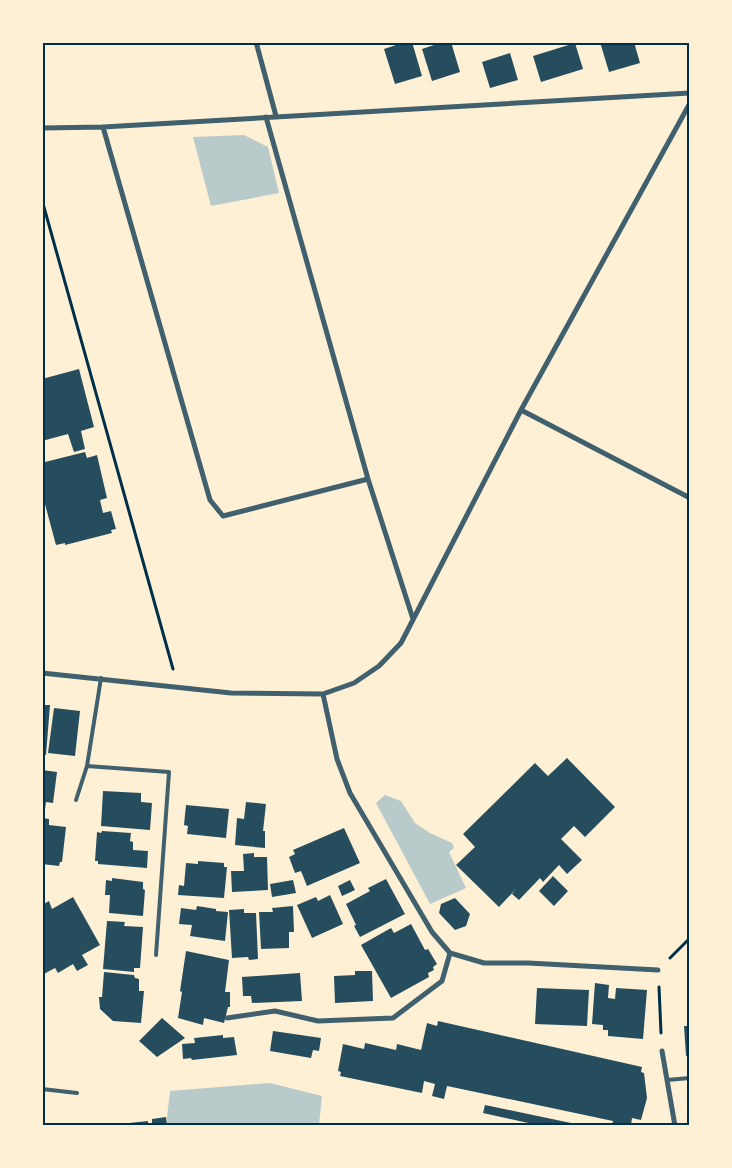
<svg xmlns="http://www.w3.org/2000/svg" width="732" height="1168" font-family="Figtree,sans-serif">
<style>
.green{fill:#b9caca}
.building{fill:#264d5e}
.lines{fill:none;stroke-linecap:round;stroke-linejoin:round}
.path{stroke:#003049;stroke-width:3}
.service{stroke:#3f606c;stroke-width:4}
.minor{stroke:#3f606c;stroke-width:5}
.neatline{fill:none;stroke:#003049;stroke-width:2}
</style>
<rect width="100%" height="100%" fill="#fdf0d5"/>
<path class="green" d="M244 135 268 147 279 193 211 206 193 137Z
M385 795 401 801 415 823 430 833 452 843 454 848 449 852 466 888 430 904 376 803Z
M270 1083 322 1096 319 1125 166 1126 170 1091Z"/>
<path class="building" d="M405 42H412L422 76 395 84 384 49Z
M443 42H451L460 72 432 81 422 49Z
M600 42H634L640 63 609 72Z
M575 43 583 69 541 82 533 56Z
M510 53 518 80 490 88 482 62Z
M79 369 94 427 81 431 85 449 74 452 68 434 42 441V379Z
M85 452 87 458 97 455 107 498 100 500 103 513 111 511 116 529 111 530 112 533 65 545V543L56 545 42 493V457L45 462Z
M42 705H50L46 755H42Z
M54 708 80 711 75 756 48 753Z
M567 758 615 807 585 837 574 826 561 839 582 860 567 874 559 865 543 882 540 878 519 900 512 894 516 889 499 907 456 865 475 847 463 834 535 763 548 776Z
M42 770 57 772 53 803 46 802 45 809H42Z
M103 791 141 793V802L152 803 150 830 101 826Z
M246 802 266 804 263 831H265V848L235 845 237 818 244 819Z
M186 805 229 809 226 838 187 834 188 826 184 825Z
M42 818 49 819V825L66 827 62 862H60L59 866 42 864Z
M344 828 360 863 307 886 301 871 295 873 289 857 295 854 293 850Z
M102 831 131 833 130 841 133 842V850L148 851 147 868 98 864V861H95L97 832 101 833Z
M254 853V857H267L268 890 232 892 231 871H244L243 854Z
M198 861 224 863V867H227L224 898 178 895 179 885 184 886 186 863 198 864Z
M553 876 568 891 554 906 539 891Z
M112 878 143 882V889L145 890 143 916 109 913 110 895H105L106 880 112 881Z
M386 879 405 914 360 937 354 926 356 925 346 904 370 891 368 888Z
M293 880 296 893 272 897 270 884Z
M350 880 355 890 342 896 338 886Z
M330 895 343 924 312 938 297 905 316 897 318 901Z
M73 897 100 945 82 955 88 965 77 971 73 964 58 973 55 968 42 975V905L49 901 52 909Z
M455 898 470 914 466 926 455 930 439 913 441 904Z
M197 906 216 909V911L228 912 225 941 190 936 192 925 179 924 181 908 196 910Z
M293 906 294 932H289V948L261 949 259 912H273L272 908Z
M244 909V913H256L258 959 249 960 248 957 232 958 229 910Z
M107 921 125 922 124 926 143 927 140 968H134V972L103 969Z
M411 924 425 950 428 949 437 964 433 967 434 970 428 973 429 977 391 998 361 945 391 928 394 933Z
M186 951 229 960 225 992H230V1007H228L224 1023 204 1018 203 1025 178 1018 182 992 180 991Z
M355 971H372L373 1001 335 1003 334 976 355 975Z
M104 972 134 975 135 978 139 979V991H144L141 1023 113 1021 100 1009 99 997H102Z
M300 973 302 1001 252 1003 251 996H243L242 977Z
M595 983 609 985 608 998 615 999 616 988 647 990 643 1039 608 1036V1030H603V1025L592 1024Z
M537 988 589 990 587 1026 535 1024Z
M162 1018 185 1038 157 1057 139 1041Z
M438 1021 642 1067 641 1072 644 1073 647 1098 641 1120 632 1118 631 1125 626 1124 625 1126H612L613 1121 447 1086 444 1099 432 1096 435 1084 424 1081 422 1093 340 1076 341 1072 338 1071 343 1044 364 1049 365 1043 396 1050 397 1044 421 1050 427 1023 437 1026Z
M684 1026H690V1055L686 1056Z
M273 1031 321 1038 319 1051 313 1050 311 1058 270 1051Z
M223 1035V1038L234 1037 237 1055 192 1060 191 1058 183 1059 182 1044 195 1043 194 1038Z
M485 1105 571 1123 570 1126H542L483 1113Z
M166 1117 167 1126H152V1119Z
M148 1121V1126H129V1123Z"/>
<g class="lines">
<path class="path" d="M42 200 173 669
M670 958 690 938
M659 987 661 1033"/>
<path class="service" d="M87 766 169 772 156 955
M76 800 87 766 101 678
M667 1080 690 1078
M42 1089 77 1093"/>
<path class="minor" d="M256 42 276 116
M266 117 368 479 413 619
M103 127 210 500 223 516 368 479
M42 128 103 127 690 93
M521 410 690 498
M42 673 231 693 323 694 354 683 379 666 401 643 521 410 690 103
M323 694 337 759 350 793 432 932 450 953 484 963H528L658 970
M227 1018 275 1011 318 1021 393 1018 442 981 450 953
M662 1051 675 1126"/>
</g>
<rect width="732" height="1168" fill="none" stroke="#fdf0d5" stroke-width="88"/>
<rect x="44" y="44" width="644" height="1080" class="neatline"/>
</svg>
